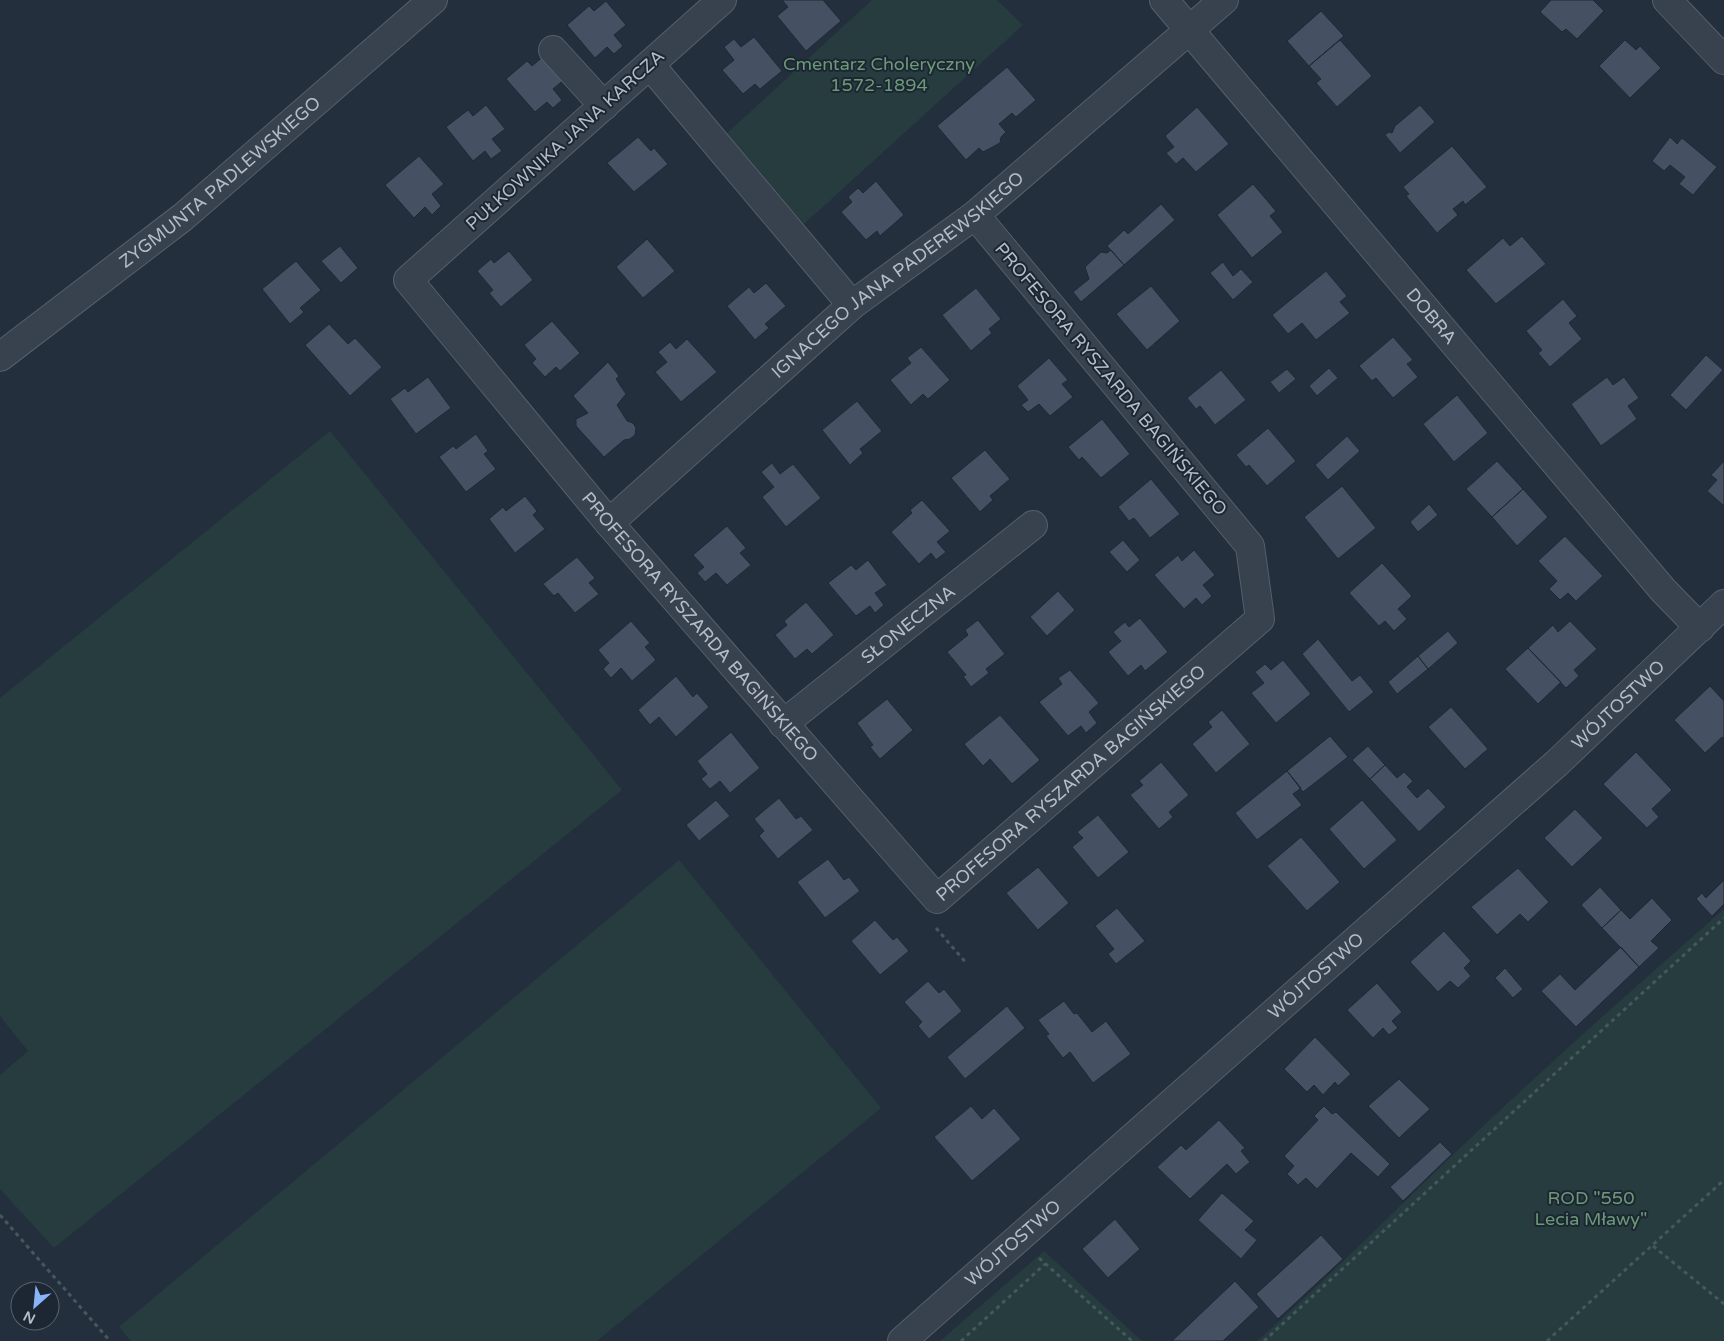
<svg xmlns="http://www.w3.org/2000/svg" width="1724" height="1341" font-family="'Varela Round',sans-serif">
<style>
.green{fill:#263c3f}
.building{fill:#455162;stroke:#1f2835}
.lines{fill:none;stroke-linecap:round;stroke-linejoin:round}
.minor-casing{stroke:#565f6c;stroke-width:30}
.path{stroke:#44595c;stroke-width:3;stroke-dasharray:4 4;stroke-linecap:butt}
.minor{stroke:#38414e;stroke-width:28}
.labels{text-anchor:middle;dominant-baseline:central;stroke-width:4;stroke-linejoin:round;paint-order:stroke}
.park-label{font-size:18px;fill:#6b9a76;stroke:#1d2633}
.street-label{font-size:18px;fill:#b4bcc9;stroke:#1d2633}
</style>
<rect width="100%" height="100%" fill="#242f3e"/>
<path class="green" d="M872 0H997L1023 25 804 224 725 135Z
M330 431 622 790 54 1248 0 1189V1075L28 1051 0 1016V698Z
M679 860 881 1108 597 1341H131L119 1327Z
M1724 909V1341H1257C1327 1279 1392 1213 1460 1148 1546 1066 1635 987 1724 909Z
M1044 1251 1142 1341H940L1037 1257Z"/>
<path class="building" d="M782 0H823L841 21 806 51 777 16 788 7Z
M1551 0H1593L1604 11 1577 39 1566 29 1562 32 1540 12Z
M606 1 626 25 614 35 623 46 614 54 607 47 595 58 567 25 589 6 594 11Z
M1321 11 1344 36 1309 66 1287 41Z
M754 37 782 71 760 89 755 84 743 94 722 70 734 60 724 47 734 39 741 47Z
M1340 40 1372 76 1337 107 1316 83 1321 79 1309 66Z
M1625 40 1636 50 1640 46 1661 68 1630 98 1599 66Z
M545 55 566 78 553 89 562 100 553 108 547 102 535 112 506 79 527 61 532 66Z
M1007 67 1036 100 1016 117 1012 113 999 124 1006 132 1001 137 1000 143 983 152 979 148 966 160 937 126Z
M486 105 505 129 492 139 502 151 491 159 485 151 473 161 446 127 468 110 473 116Z
M1420 105 1435 122 1400 153 1385 135 1389 132 1392 133 1395 126Z
M1197 107 1229 144 1196 172 1183 158 1176 164 1166 153 1174 147 1165 136Z
M638 137 651 151 654 148 668 164 634 192 607 163Z
M1670 137 1677 144 1682 138 1717 167 1693 195 1679 184 1685 177 1670 165 1664 171 1652 161Z
M1452 146 1487 187 1465 205 1463 201 1453 209 1458 215 1437 233 1406 196 1409 194 1403 187Z
M419 156 444 184 432 194 441 206 432 215 425 207 414 218 385 185Z
M876 181 904 215 880 236 877 231 866 240 841 212 852 202 848 197 858 188 863 193Z
M1253 184 1276 211 1270 216 1283 232 1252 258 1217 215Z
M1161 204 1175 220 1124 265 1107 246 1124 230 1128 234Z
M1522 236 1546 264 1496 304 1466 270 1503 238 1510 246Z
M647 239 675 271 643 298 616 267Z
M340 246 358 268 341 283 321 261Z
M1111 250 1124 265 1081 302 1073 292 1089 279 1085 267 1101 252 1107 253Z
M509 251 533 280 501 307 489 293 493 290 477 271 491 259 494 263Z
M296 261 321 290 300 308 304 312 290 324 262 289Z
M1223 262 1233 276 1241 269 1253 282 1233 300 1210 273Z
M1326 271 1347 296 1340 302 1350 313 1316 340 1302 323 1288 334 1272 315Z
M766 283 786 306 765 324 769 328 755 340 727 306 749 287 754 293Z
M1151 286 1180 321 1147 350 1116 314Z
M976 288 1001 319 989 329 992 333 971 351 942 315Z
M1563 299 1577 316 1569 323 1582 339 1550 367 1538 353 1542 350 1526 331Z
M552 321 580 353 560 371 556 367 545 377 532 363 536 359 524 345Z
M329 324 348 344 355 338 382 367 350 396 305 345Z
M1393 337 1413 360 1407 364 1418 377 1393 398 1376 378 1372 381 1359 366Z
M687 339 717 372 681 402 655 372 667 362 658 352 670 342 676 349Z
M921 347 950 380 928 399 923 394 911 405 890 380 911 363 907 358Z
M1706 355 1723 370 1686 410 1670 395Z
M1049 358 1068 380 1062 384 1073 397 1050 416 1039 404 1028 412 1021 405 1028 400 1017 386Z
M608 362 619 376 616 379 626 394 617 405 627 421 633 423 636 428 635 435 630 439 624 440 604 457 576 426V419L588 413 573 396Z
M1329 368 1338 378 1317 396 1309 386Z
M1287 369 1296 379 1279 393 1270 382Z
M1221 370 1246 400 1215 425 1200 406 1196 409 1187 398Z
M428 377 451 408 416 434 390 399 405 388 408 392Z
M1607 377 1613 385 1624 377 1639 398 1628 406 1637 419 1601 446 1571 404Z
M1457 395 1488 433 1454 462 1423 424Z
M857 401 882 431 860 449 863 453 850 465 822 430Z
M1102 419 1130 454 1101 478 1082 457 1079 460 1068 447Z
M1268 428 1296 461 1267 486 1249 465 1246 467 1236 455Z
M476 434 488 451 484 454 496 469 466 492 439 457 453 446 456 449Z
M1347 436 1360 451 1328 480 1315 465Z
M985 450 1010 479 990 496 993 500 980 512 951 478Z
M1497 461 1523 489 1492 517 1466 489Z
M1724 461V506L1707 491 1717 480 1711 475Z
M772 463 780 474 793 464 821 498 786 527 762 497 774 487 761 472Z
M1151 479 1180 514 1150 538 1134 518 1129 521 1118 507Z
M1342 486 1376 528 1338 559 1304 517Z
M1523 489 1548 517 1517 546 1492 517Z
M525 496 537 511 533 515 545 529 515 553 489 519 503 507 506 511Z
M922 500 950 531 937 542 946 552 936 560 931 553 919 564 891 532 912 513 910 510Z
M1429 504 1438 515 1418 532 1410 522Z
M727 526 746 548 740 553 751 565 727 585 716 573 705 582 697 573 704 567 693 555Z
M1565 536 1603 576 1576 601 1568 593 1560 600 1549 589 1557 581 1538 561Z
M1123 540 1140 560 1127 572 1109 552Z
M1194 550 1215 575 1203 585 1212 596 1202 605 1196 598 1184 609 1154 575 1178 555 1182 561Z
M577 557 595 578 589 583 599 594 575 613 558 593 554 596 543 584Z
M868 560 887 585 875 593 884 605 875 613 870 606 856 616 828 583 851 565 856 570Z
M1382 563 1412 596 1398 609 1407 619 1394 631 1385 621 1379 626 1349 593Z
M1058 591 1075 610 1047 636 1030 617Z
M806 602 834 635 812 654 807 649 795 659 775 635 787 625 784 621Z
M1140 618 1168 652 1145 671 1141 665 1128 676 1108 652 1121 641 1113 632 1125 622 1129 627Z
M978 620 1005 654 986 669 989 673 971 687 963 676 966 675 947 652 968 635 965 630Z
M631 621 650 643 645 647 656 660 632 681 621 668 611 678 603 669 609 663 598 650Z
M1570 621 1597 649 1574 670 1579 676 1566 688 1528 648 1553 625 1558 632Z
M1448 631 1458 643 1428 669 1418 656Z
M1318 639 1352 681 1360 675 1374 692 1349 712 1302 654Z
M1528 648 1561 682 1538 704 1505 669Z
M1418 656 1428 669 1397 694 1388 682Z
M1283 660 1311 694 1276 723 1251 693 1264 683 1255 672 1265 664 1271 670Z
M1070 670 1099 703 1089 712 1097 723 1086 733 1081 726 1068 736 1039 702 1062 684 1058 678Z
M676 676 693 697 697 693 709 707 676 737 659 717 650 725 638 710Z
M1710 686 1724 701V739L1722 737 1705 753 1674 720Z
M887 699 913 730 880 759 870 747 873 745 857 723Z
M1451 707 1488 749 1465 769 1428 727Z
M1222 710 1250 744 1216 773 1192 744 1212 727 1208 722Z
M1000 715 1040 760 1012 784 990 759 983 766 964 744Z
M731 732 760 768 730 793 720 781 710 789 701 779 707 774 697 761Z
M1330 736 1348 757 1303 792 1287 771Z
M1368 746 1385 765 1370 779 1352 760Z
M1636 752 1672 790 1652 809 1659 817 1647 828 1603 784Z
M1161 762 1189 795 1169 812 1173 817 1159 829 1130 795 1143 785 1139 781Z
M1385 765 1397 778 1404 772 1413 781 1407 787 1417 798 1428 788 1446 807 1419 832 1370 779Z
M1287 771 1301 788 1293 794 1302 805 1257 840 1235 813Z
M779 798 796 819 801 816 813 830 778 859 759 836 764 831 754 819Z
M716 800 730 816 699 841 686 825Z
M1362 800 1397 840 1364 869 1329 829Z
M1575 809 1603 838 1572 867 1544 838Z
M1098 815 1129 852 1098 878 1072 847 1083 838 1077 832Z
M1301 837 1340 882 1307 911 1267 866Z
M828 859 844 880 849 877 860 891 825 918 797 882Z
M1038 867 1069 903 1038 930 1006 893Z
M1518 868 1549 902 1528 922 1520 914 1497 935 1471 907Z
M1724 880V904L1712 916 1696 899 1702 893 1706 898Z
M1600 887 1621 910 1602 928 1581 905Z
M1652 898 1672 920 1651 941 1659 948 1639 967 1602 928 1621 910 1630 919Z
M1117 908 1145 941 1116 964 1108 954 1114 949 1095 926Z
M875 920 893 940 897 937 909 951 880 975 851 941Z
M1444 931 1471 961 1464 968 1471 976 1458 988 1450 981 1438 992 1410 962Z
M1621 947 1639 967 1576 1027 1541 991 1560 974 1575 990Z
M1505 968 1523 989 1513 998 1495 978Z
M928 981 939 993 944 989 962 1011 929 1039 918 1026 922 1022 904 1002Z
M1377 983 1402 1012 1392 1021 1398 1028 1389 1035 1383 1028 1373 1038 1347 1010Z
M1064 1001 1074 1014 1077 1013 1092 1032 1106 1021 1131 1054 1093 1083 1070 1052 1063 1058 1046 1036 1049 1034 1038 1020Z
M1007 1006 1025 1028 965 1079 947 1057Z
M1315 1037 1351 1074 1338 1086 1335 1082 1323 1095 1314 1085 1307 1092 1284 1069Z
M1397 1077 1430 1109 1399 1138 1368 1106 1399 1079Z
M971 1106 982 1119 994 1108 1021 1139 972 1181 934 1137Z
M1324 1106 1332 1114 1336 1112 1390 1164 1378 1177 1351 1153 1317 1189 1306 1178 1298 1185 1287 1174 1294 1166 1284 1156 1318 1120 1314 1116Z
M1219 1120 1245 1148 1241 1151 1250 1162 1236 1174 1227 1164 1190 1199 1157 1167 1181 1145 1186 1150Z
M1440 1142 1452 1154 1403 1201 1390 1187Z
M1222 1193 1254 1221 1245 1230 1257 1240 1241 1259 1198 1220Z
M1115 1219 1140 1249 1108 1278 1082 1249Z
M1321 1235 1343 1259 1278 1319 1256 1294Z
M1235 1281 1259 1307 1223 1341H1172Z"/>
<g class="lines">
<g class="minor-casing">
<g id="minor">
<path id="s1" d="M722 0 408 280 609 523 937 899 1260 619 1250 546 975 215"/>
<path id="s2" d="M1164 0 1663 590 1700 628"/>
<path d="M1667 0 1724 60"/>
<path d="M553 50 604 106"/>
<path d="M650 65 852 305"/>
<path id="s3" d="M0 357 183 217 433 0"/>
<path id="s4" d="M609 523 852 305 975 215 1224 0"/>
<path id="s5" d="M783 724 1033 525"/>
<path id="s6" d="M902 1341 1557 763 1724 604"/>
</g>
</g>
<path class="path" d="M936 928 967 964
M0 1215 110 1341
M1653 1246 1724 1304
M1039 1258 1132 1341
M961 1341 1045 1264
M1264 1341 1724 918
M1547 1341 1724 1180"/>
<use href="#minor" class="minor"/>
</g>
<g class="labels">
<g class="park-label">
<text x="879" y="64">Cmentarz Choleryczny<tspan x="879" dy="21">1572-1894</tspan></text>
<text x="1591" y="1198">ROD "550<tspan x="1591" dy="21">Lecia Mławy"</tspan></text>
</g>
<g class="street-label">
<text transform="translate(565 140) rotate(-42)">PUŁKOWNIKA JANA KARCZA</text>
<text stroke="none"><textPath href="#s3" startOffset="281">ZYGMUNTA PADLEWSKIEGO</textPath></text>
<text stroke="none"><textPath href="#s4" startOffset="381">IGNACEGO JANA PADEREWSKIEGO</textPath></text>
<text stroke="none"><textPath href="#s2" startOffset="414">DOBRA</textPath></text>
<text transform="translate(1111 379) rotate(50)">PROFESORA RYSZARDA BAGIŃSKIEGO</text>
<text stroke="none"><textPath href="#s5" startOffset="160">SŁONECZNA</textPath></text>
<text stroke="none"><textPath href="#s1" startOffset="874">PROFESORA RYSZARDA BAGIŃSKIEGO</textPath></text>
<text stroke="none"><textPath href="#s6" startOffset="958">WÓJTOSTWO</textPath></text>
<text stroke="none"><textPath href="#s1" startOffset="1412">PROFESORA RYSZARDA BAGIŃSKIEGO</textPath></text>
<text stroke="none"><textPath href="#s6" startOffset="552">WÓJTOSTWO</textPath></text>
<text stroke="none"><textPath href="#s6" startOffset="148">WÓJTOSTWO</textPath></text>
</g>
</g>
<g transform="translate(35 1306) rotate(207)"><circle r="24" fill="#1d2633" stroke="#59626f"/>
<path d="M0-4L9 19L0 12L-9 19Z" fill="#8ab4f8"/>
<text y="-8" font-size="14" font-weight="bold" text-anchor="middle" fill="#b4bcc9">N</text>
</g>
</svg>
